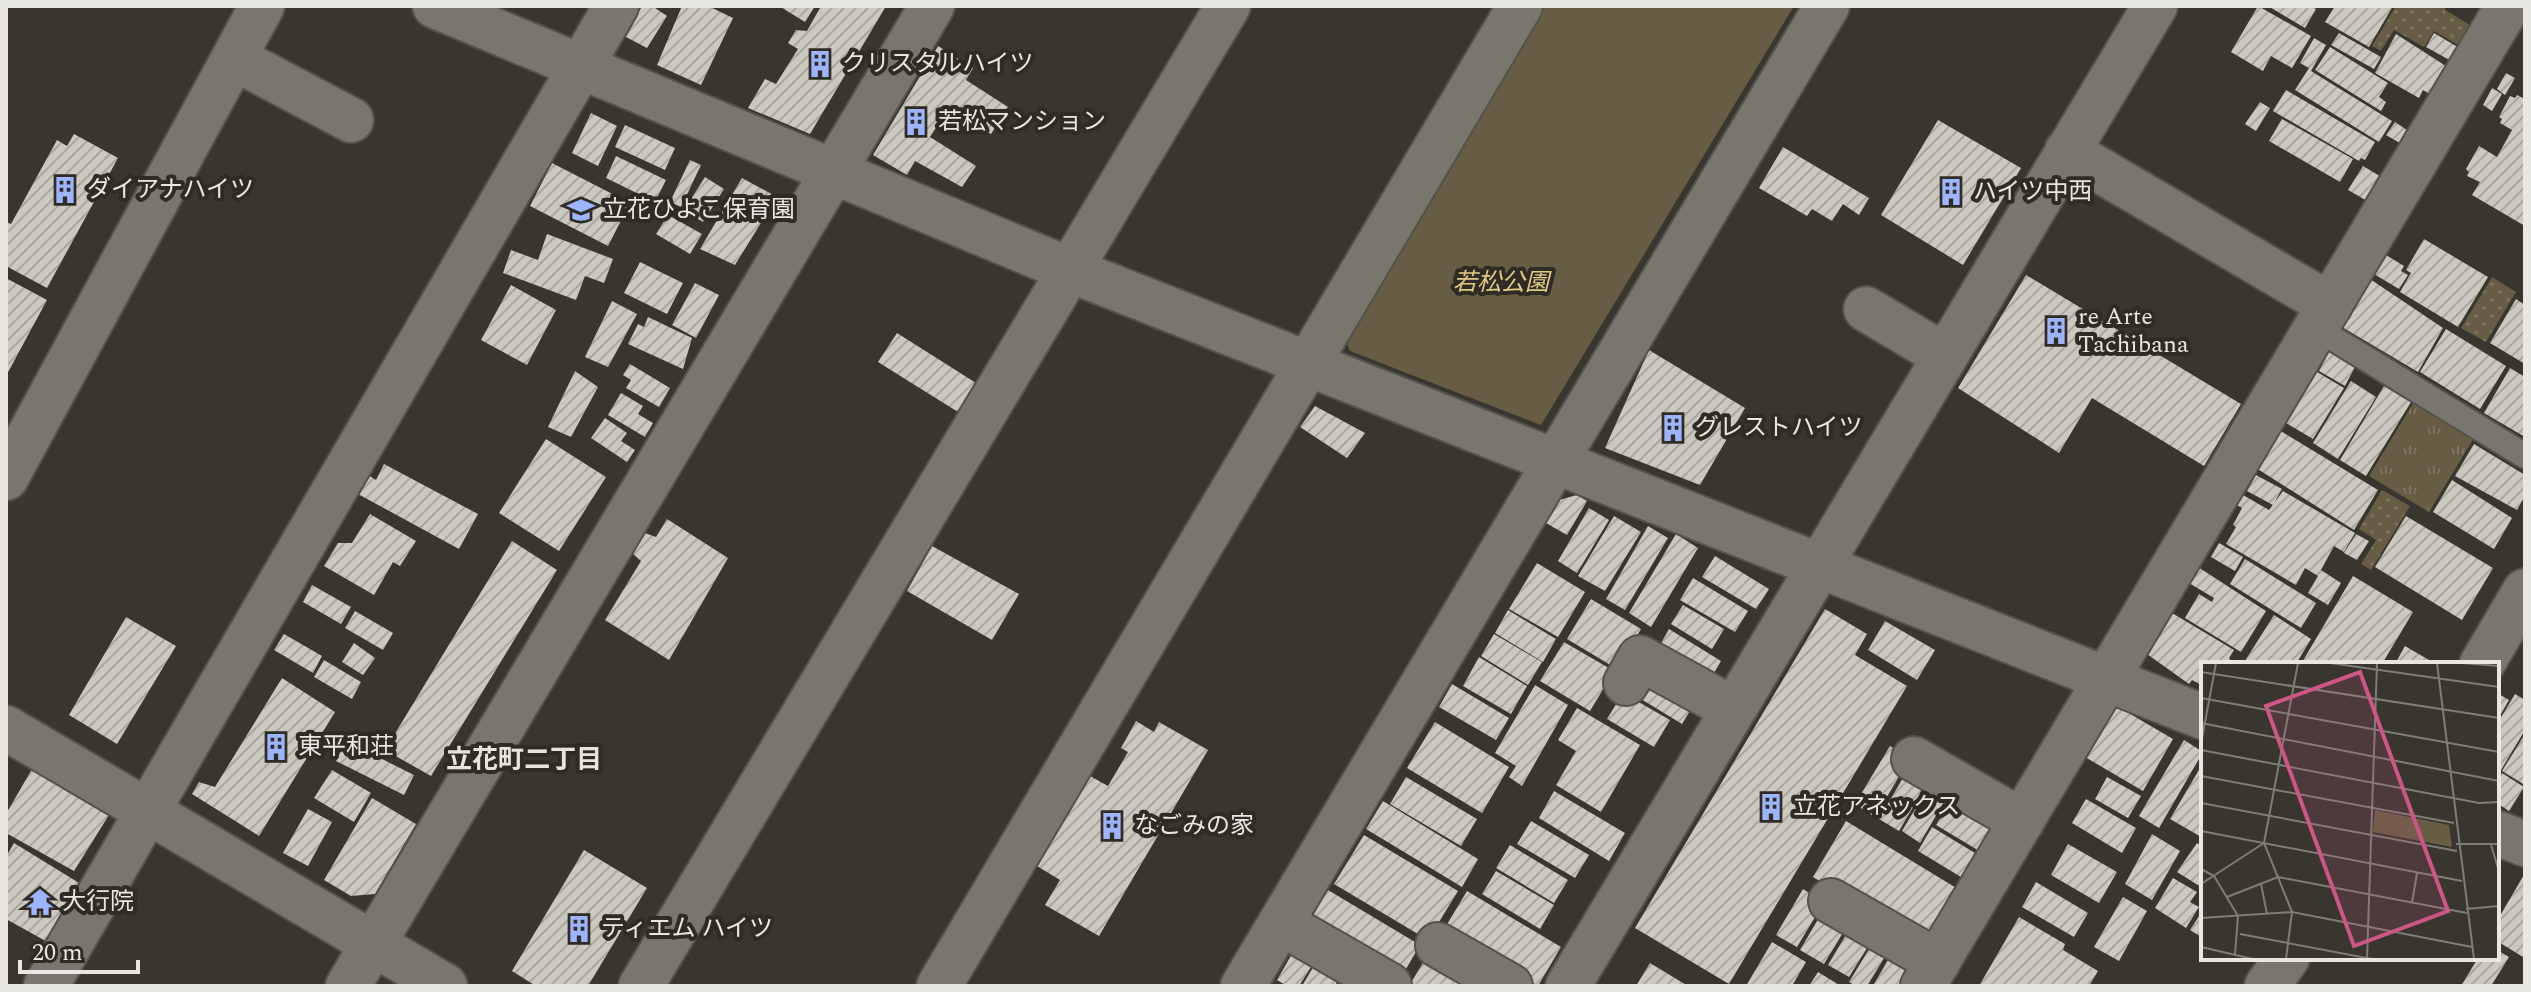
<svg xmlns="http://www.w3.org/2000/svg" width="2531" height="992" font-family="Spectral,'Noto Sans JP',serif">
<style>
.grass{fill:url(#grass-tufts)}
.park{fill:#665d44}
.garden{fill:url(#garden-dots)}
.building{fill:url(#building-hatch)}
.lines{fill:none;stroke-linecap:round;stroke-linejoin:round}
.service-casing{stroke:#53524c;stroke-width:28}
.minor-casing{stroke:#53524c;stroke-width:48}
.tertiary-casing{stroke:#53524c;stroke-width:48}
.service{stroke:#79766e;stroke-width:24}
.minor{stroke:#79766e;stroke-width:44}
.tertiary{stroke:#79766e;stroke-width:44}
.labels{text-anchor:middle;dominant-baseline:central;stroke-width:8;stroke-linejoin:round;paint-order:stroke}
.poi-label{font-size:24px;fill:#e8e7e2;stroke:#2e2c25;text-anchor:start}
.park-label{font-size:24px;font-style:italic;fill:#e1ca87;stroke:#2e2c25}
.neighbourhood-label{font-size:26px;font-weight:bold;fill:#e7e4db;stroke:#2e2c25}
.inset-road{fill:none;stroke:#7e7d77;stroke-width:2}
.view{fill:#cd5684;fill-opacity:0.15;stroke:#cd5684;stroke-width:4}
.inset-edge{fill:none;stroke:#e8e7e2;stroke-width:4}
</style>
<defs>
<pattern id="grass-tufts" width="24" height="20" patternUnits="userSpaceOnUse" patternTransform="scale(2)"><rect width="24" height="20" fill="#665d44"/><path d="M3 7l-1-3M5 7V3M7 7l1-3M15 17l-1-3M17 17v-4M19 17l1-3" fill="none" stroke="#7c745f"/></pattern>
<pattern id="garden-dots" width="8" height="8" patternUnits="userSpaceOnUse" patternTransform="scale(2)"><rect width="8" height="8" fill="#665d44"/><path d="M2 2h.1M6 6h.1" fill="none" stroke="#7c745f" stroke-width="1.8" stroke-linecap="round"/></pattern>
<pattern id="building-hatch" width="6" height="6" patternUnits="userSpaceOnUse" patternTransform="scale(2)"><rect width="6" height="6" fill="#cbc8bf"/><path d="M-1 1l2-2M0 6l6-6M5 7l2-2" fill="none" stroke="#aaa7a0"/></pattern>
</defs>
<rect width="100%" height="100%" fill="#38362f"/>
<path class="grass" d="M2414 402 2474 438 2429 512 2369 476Z"/>
<path class="park" d="M1542 6H1794L1541 425 1350 351 1343 335Z"/>
<path class="garden" d="M2396 6H2446L2445 10 2477 29 2465 49 2434 31 2424 47 2394 30 2381 51 2372 46Z
M2492 277 2516 292 2486 342 2461 328Z
M2382 490 2410 506 2371 570 2361 564 2376 540 2359 529Z"/>
<path class="building" d="M642 6H652L667 16 647 48 626 37Z
M682 6H708L733 18 701 85 657 65Z
M779 6H815L805 22Z
M821 6H886L810 134 748 108 765 79 776 84 798 49 788 43 796 30 807 31Z
M2258 6 2311 36 2292 68 2271 56 2263 71 2231 52Z
M2268 6H2310L2316 9 2305 28Z
M2335 6H2393L2369 47 2325 22Z
M2339 33 2381 57 2374 69 2331 45Z
M2434 33 2461 49 2453 62 2426 47Z
M2396 34 2449 68 2433 96 2423 90 2419 98 2375 73Z
M2314 38 2326 45 2311 71 2392 121 2379 142 2295 90 2309 68 2300 63Z
M938 46 973 68 966 80 1008 107 991 134 947 110 930 137 976 166 962 187 915 161 907 175 873 155Z
M2330 47 2388 83 2379 97 2386 102 2381 111 2315 70Z
M2506 73 2515 78 2505 95 2497 89Z
M2492 88 2502 94 2492 111 2483 105Z
M2286 90 2375 142 2365 160 2361 158 2359 161 2273 111Z
M2517 95 2525 99V226L2472 195 2480 182 2467 176 2469 172 2466 169 2479 146 2497 157 2512 130 2500 123 2502 119 2499 117 2510 96 2515 98Z
M2260 102 2270 108 2256 131 2245 124Z
M591 113 617 126 598 166 572 153Z
M2282 119 2353 159 2340 182 2269 141Z
M1938 120 2021 168 1963 265 1881 215Z
M2395 122 2413 134 2405 146 2386 135Z
M625 125 675 148 665 170 615 147Z
M74 134 118 158 47 288 6 266V222L11 224 57 140 67 146Z
M1783 147 1869 198 1859 215 1843 204 1832 221 1812 209 1807 216 1759 188Z
M616 156 666 180 655 202 606 178Z
M690 160 701 165 681 207 670 202Z
M552 163 630 203 608 246 530 206Z
M2363 166 2383 178 2369 202 2348 190Z
M705 177 724 189 703 222 684 210Z
M742 178 777 197 735 265 700 249Z
M668 215 702 234 690 254 656 234Z
M547 234 613 259 604 283 585 276 576 300 503 273 511 250 538 260Z
M2424 239 2488 277 2458 327 2400 292 2411 273 2406 270Z
M2386 255 2404 266 2401 271 2408 275 2399 289 2374 274Z
M640 262 683 283 667 314 624 293Z
M2026 275 2241 404 2204 466 2092 398 2059 453 1958 388Z
M6 278 47 300 6 376Z
M2370 279 2443 328 2418 372 2342 327Z
M695 283 719 295 696 338 672 325Z
M511 285 556 310 527 365 481 340Z
M2516 299 2525 305V364L2490 343Z
M612 301 637 314 608 367 585 357Z
M648 317 692 338 683 369 628 344 638 324 644 327Z
M2446 329 2506 366 2480 409 2420 372Z
M897 333 976 383 958 412 878 362Z
M1649 350 1745 408 1700 485 1605 448Z
M2330 350 2356 365 2345 386 2319 371Z
M630 364 670 388 659 407 626 388 631 380 623 375Z
M2510 368 2525 377V437L2484 413Z
M575 371 598 387 571 437 548 427Z
M2317 372 2344 388 2313 439 2286 423Z
M2351 381 2376 397 2338 459 2313 443Z
M2384 386 2411 402 2366 476 2340 460Z
M621 393 643 406 638 414 653 423 645 437 608 415Z
M1315 406 1365 433 1347 458 1300 427Z
M605 418 627 433 621 441 635 450 627 462 591 438Z
M2279 430 2378 490 2354 530 2256 468Z
M546 439 606 477 559 551 499 513Z
M2474 444 2525 475V496L2517 510 2455 476Z
M384 464 478 514 459 549 358 494 368 475 376 480Z
M2256 475 2282 489 2273 505 2247 491Z
M2452 480 2512 518 2494 549 2433 512Z
M2283 491 2355 533 2344 552 2334 546 2321 570 2341 583 2328 605 2308 593 2318 576 2305 568 2296 585 2226 544 2236 527 2233 525 2242 508 2237 505 2243 495 2269 510Z
M1577 495 1587 501 1567 535 1546 523 1559 500Z
M1589 508 1609 520 1577 573 1558 561Z
M370 514 416 541 400 566 393 562 374 595 324 566 338 543H352Z
M1614 516 1641 532 1605 591 1578 576Z
M2406 516 2493 568 2462 620 2375 567Z
M667 519 728 558 669 660 605 620 641 561 631 552 645 533 656 537Z
M1648 526 1668 538 1625 610 1606 599Z
M1676 534 1698 548 1651 627 1629 613Z
M2356 534 2369 541 2357 560 2344 553Z
M512 541 557 570 431 776 385 750Z
M2219 543 2243 557 2235 571 2211 557Z
M932 546 1019 594 992 640 907 591Z
M1715 556 1769 589 1756 609 1702 577Z
M2245 559 2316 603 2301 628 2230 584Z
M1537 563 1585 592 1558 637 1509 609Z
M2198 567 2266 611 2241 652 2185 618 2199 594 2212 602 2214 598 2189 583Z
M2353 576 2413 612 2382 664H2301Z
M1693 578 1748 611 1735 632 1680 600Z
M312 585 351 607 341 624 303 602Z
M1591 599 1641 629 1617 669 1567 639Z
M1683 605 1724 629 1712 649 1671 624Z
M1825 609 1867 634 1855 655 1907 686 1729 984 1635 928Z
M1508 610 1556 639 1543 662 1495 633Z
M355 611 393 633 383 650 345 628Z
M2172 613 2234 650 2229 658 2233 664H2203V686L2192 680 2189 684 2147 654Z
M2274 615 2311 639 2296 664H2243Z
M126 617 176 646 117 744 69 715Z
M1885 621 1935 650 1917 680 1868 650Z
M1669 629 1721 661 1708 683 1656 652Z
M284 634 322 656 313 673 274 650Z
M1494 634 1542 662 1528 685 1481 656Z
M1564 642 1614 671 1590 711 1540 681Z
M354 643 375 658 363 675 342 662Z
M2405 646 2429 660 2427 664H2395Z
M1479 657 1527 686 1511 714 1463 686Z
M324 660 361 682 352 699 314 677Z
M282 678 335 712 259 836 192 794 199 782 215 787Z
M1652 680 1694 704 1682 724 1641 699Z
M1452 684 1509 718 1496 740 1439 707Z
M1535 685 1568 705 1522 786 1509 777 1516 766 1495 753Z
M1623 693 1670 720 1654 747 1607 719Z
M2497 693 2509 700 2497 721Z
M2515 694 2525 700V730L2501 770 2497 768V724Z
M2115 705 2173 739 2143 791 2085 757Z
M1577 708 1640 745 1601 812 1556 785 1576 751 1558 740Z
M1136 721 1154 732 1159 722 1208 750 1099 936 1045 905 1060 880 1037 866 1090 776 1108 786 1128 752 1121 748Z
M1435 722 1509 767 1482 813 1407 768Z
M2525 734V785L2502 771Z
M2184 740 2203 752 2159 828 2139 816Z
M346 741 414 775 404 795 336 761Z
M1890 746 1910 758 1875 817 1855 804Z
M2203 763V838L2170 819Z
M32 769 109 815 74 871 6 833V814Z
M332 770 371 793 354 822 314 798Z
M1907 771 1927 783 1899 831 1879 819Z
M2502 773 2524 787 2509 811 2497 803V781Z
M1406 777 1477 819 1461 846 1390 804Z
M2107 777 2141 796 2128 818 2095 799Z
M1927 789 1945 800 1920 843 1902 831Z
M1554 791 1625 833 1609 861 1539 818Z
M1954 795 1999 823 1981 852 1936 825Z
M372 798 416 824 375 894 351 896 324 880Z
M2086 799 2136 828 2122 853 2072 823Z
M1383 801 1478 859 1462 887 1366 829Z
M308 809 332 822 308 866 283 853Z
M1531 821 1589 855 1575 878 1517 844Z
M1846 821 1958 889 1925 945 1813 877Z
M1932 827 1975 853 1961 877 1918 851Z
M2152 834 2180 851 2152 900 2125 884Z
M1364 835 1458 891 1428 940 1334 884Z
M14 843 84 886 51 944 6 919V857Z
M2197 843 2203 847 2201 887 2177 872Z
M2068 844 2117 872 2099 903 2051 875Z
M1510 845 1568 880 1554 903 1496 868Z
M584 850 647 888 588 986H536L512 971Z
M1496 871 1554 905 1540 929 1482 894Z
M2525 873V953L2523 957 2497 941V921Z
M2173 878 2197 892 2190 902 2199 907 2186 928 2155 908Z
M2036 882 2088 913 2074 937 2022 907Z
M1803 889 1824 902 1797 947 1776 935Z
M1328 890 1420 945 1399 981 1307 926Z
M1467 891 1561 947 1538 986 1443 931Z
M2123 897 2147 911 2119 961 2094 947Z
M2203 910V938L2190 930Z
M1823 911 1847 926 1824 964 1800 950Z
M2019 917 2065 944 2063 950 2098 971 2089 986H1979Z
M1850 928 1872 940 1849 977 1828 965Z
M1874 941 1889 950 1867 986H1856L1849 982Z
M1772 942 1806 962 1792 986H1746Z
M2497 950 2509 957 2491 986H2461L2478 958H2497Z
M1430 951 1489 986H1409Z
M1293 952 1313 964 1299 986H1287L1277 980Z
M1892 953 1912 965 1900 986H1873Z
M1650 963 1688 986H1636Z
M1315 964 1339 978 1335 986H1302Z
M1818 972 1841 986H1809Z"/>
<g class="lines">
<g class="service-casing">
<path id="service" d="M2316 328 2525 456"/>
</g>
<g class="minor-casing">
<path id="minor" d="M435 6 1070 270 2203 717
M234 58 351 120
M2067 151 2330 305
M1866 309 1945 356
M2482 664 2525 591
M1626 683 1640 658 1733 709
M6 728 445 986
M1914 759 2022 821
M2497 833 2525 844
M1831 901 1938 962
M1281 923 1389 985
M1438 945 1510 986
M46 986 616 6
M348 986 932 6
M641 986 1228 6
M939 986 1520 6
M1243 986 1827 6
M1568 986 2155 6
M1923 986 2508 6
M2267 986 2287 958"/>
</g>
<g class="tertiary-casing">
<path id="tertiary" d="M6 478 262 6"/>
</g>
<use href="#service" class="service"/>
<use href="#minor" class="minor"/>
<use href="#tertiary" class="tertiary"/>
</g>
<defs>
<g id="building-bare" transform="scale(2.16)"><path d="M-4-6H4V6H1V3H-1V6H-4ZM-2.5-4.3h1.7v1.8h-1.7ZM.8-4.3h1.7v1.8H.8ZM-2.5-1h1.7V.8h-1.7ZM.8-1h1.7V.8H.8Z" fill="#9eb4fd" stroke="#2e2c25" stroke-width="2.5" paint-order="stroke"/></g>
<g id="school-bare" transform="scale(2.16)"><path d="M0-5L7-2L0 1L-7-2ZM-4 1L0 2.5L4 1V4Q0 6-4 4Z" fill="#9eb4fd" stroke="#2e2c25" stroke-width="2.5" paint-order="stroke"/></g>
<g id="temple-bare" transform="scale(2.16)"><path d="M0-6L5-2H3V0L6.5 2.5H4V6H1.5V3h-3V6H-4V2.5H-6.5L-3 0V-2H-5Z" fill="#9eb4fd" stroke="#2e2c25" stroke-width="2.5" paint-order="stroke"/></g>
</defs>
<g fill-rule="evenodd">
<use href="#building-bare" x="820" y="64"/>
<use href="#building-bare" x="916" y="122"/>
<use href="#building-bare" x="65" y="190"/>
<use href="#building-bare" x="1951" y="192"/>
<use href="#school-bare" x="581" y="210"/>
<use href="#building-bare" x="2056" y="331"/>
<use href="#building-bare" x="1673" y="428"/>
<use href="#building-bare" x="276" y="747"/>
<use href="#building-bare" x="1771" y="807"/>
<use href="#building-bare" x="1112" y="826"/>
<use href="#temple-bare" x="40" y="902"/>
<use href="#building-bare" x="579" y="929"/>
</g>
<g class="labels">
<g class="poi-label">
<text x="842" y="64">クリスタルハイツ</text>
<text x="938" y="122">若松マンション</text>
<text x="87" y="190">ダイアナハイツ</text>
<text x="1973" y="192">ハイツ中西</text>
<text x="603" y="210">立花ひよこ保育園</text>
<text x="2078" y="317">re Arte<tspan x="2078" dy="28">Tachibana</tspan></text>
<text x="1695" y="428">グレストハイツ</text>
<text x="298" y="747">東平和荘</text>
<text x="1793" y="807">立花アネックス</text>
<text x="1134" y="826">なごみの家</text>
<text x="62" y="902">大行院</text>
<text x="601" y="929">ティエム ハイツ</text>
</g>
<g class="park-label">
<text x="1501" y="283">若松公園</text>
</g>
<g class="neighbourhood-label">
<text x="524" y="760">立花町二丁目</text>
</g>
</g>
<g transform="translate(2201 662)">
<rect width="298" height="298" fill="#38362f"/>
<path d="M174 148 248 163 251 185 172 170Z" fill="#665d44"/>
<path class="inset-road" d="M129 1 298 25M236 1 273 297M261 1 298 4M0 10 298 56M0 36 298 90M0 61 298 119M0 82 15 1M0 88 278 141 298 140M0 114 253 161M0 141 256 189M0 169 261 219M255 182H298M290 183 298 209M0 207 13 214 37 254 34 293M0 222 63 181M60 222 66 252M26 235 77 215 266 251M211 241 216 211M265 247 298 244M0 256 91 250 271 285M39 272 171 297M0 285 52 297M85 297 91 250 63 181 97 1M166 297 176 1"/>
<path class="view" d="M159 10 247 249 153 284 65 44Z"/>
<rect width="298" height="298" class="inset-edge"/>
</g>
<rect width="2531" height="992" fill="none" stroke="#e8e7e2" stroke-width="16"/>
<path d="M20 960v12h118v-12" fill="none" stroke="#e8e7e2" stroke-width="4"/>
<text x="32" y="960" font-size="24" fill="#e8e7e2" stroke="#2e2c25" stroke-width="6" paint-order="stroke">20 m</text>
</svg>
